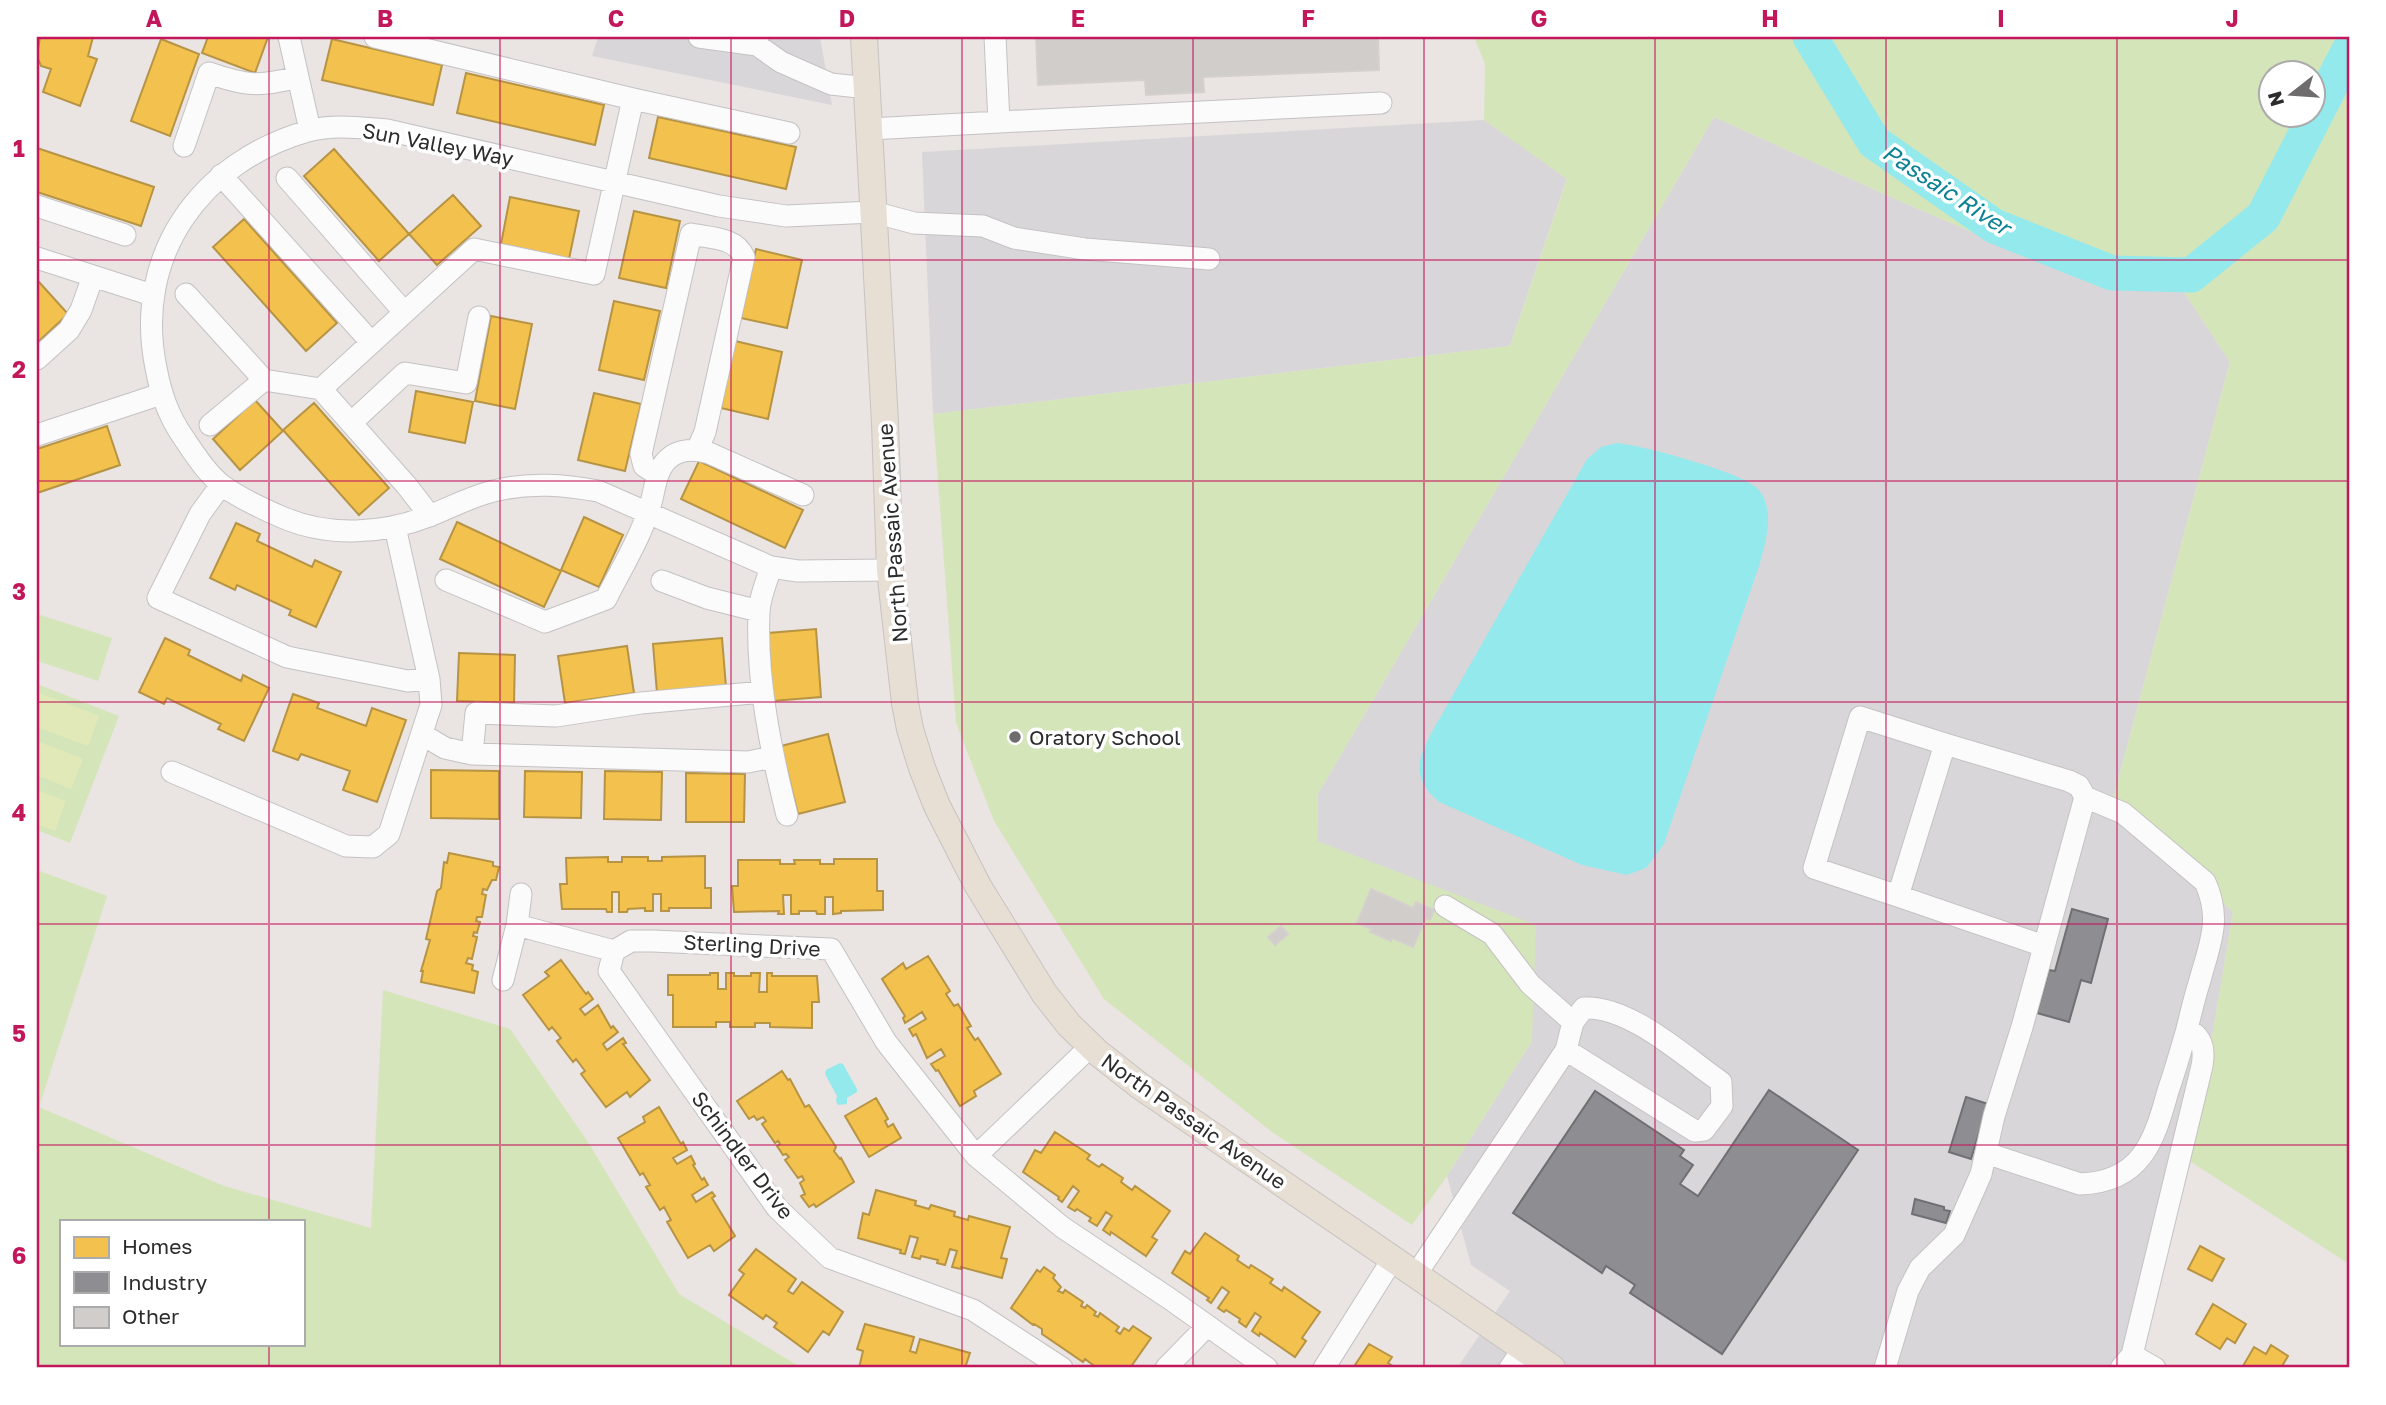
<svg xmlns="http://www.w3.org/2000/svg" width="2386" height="1405" font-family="'Golos Text',sans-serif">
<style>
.industrial{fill:#d9d6d9}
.green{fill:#d5e5ba;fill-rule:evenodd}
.pitch{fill:#e1e9b8}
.water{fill:#94e9ed}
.homes{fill:#f2c14e;stroke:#b79444;stroke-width:2}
.industry{fill:#8d8d92;stroke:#707073;stroke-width:2}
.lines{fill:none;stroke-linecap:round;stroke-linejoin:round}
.river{stroke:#94e9ed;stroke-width:35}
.building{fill:#d1cdcb;stroke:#d5d0ce;stroke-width:2}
.minor-casing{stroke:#c4c2c3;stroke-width:23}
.major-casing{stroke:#c6c3c2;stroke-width:28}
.minor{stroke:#fcfbfb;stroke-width:21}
.major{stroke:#e7ded4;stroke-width:26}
.grid{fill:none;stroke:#c2185b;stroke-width:2;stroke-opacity:0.55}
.poi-dot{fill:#6e6c6c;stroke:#fff;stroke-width:2.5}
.labels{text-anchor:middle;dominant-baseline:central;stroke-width:7;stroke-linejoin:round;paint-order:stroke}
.street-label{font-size:21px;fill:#2c2c2c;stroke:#fff}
.poi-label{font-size:21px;fill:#2c2c2c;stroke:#fff;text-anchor:start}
.water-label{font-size:23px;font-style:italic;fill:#0b8293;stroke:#fff}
.neatline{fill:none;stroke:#c2185b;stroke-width:2.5}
.grid-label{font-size:23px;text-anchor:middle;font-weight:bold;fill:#c2185b}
</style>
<rect width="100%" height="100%" fill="#eae4e2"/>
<path class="industrial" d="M598 37H820L832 105 592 56Z
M1714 117 1902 202 2097 286 2184 292 2230 362 2113 799 2233 912 2191 1162 2130 1358 2120 1368H1457L1510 1291 1471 1265 1447 1176 1532 1041 1317 841 1318 794Z
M1484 120 1567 178 1510 346 933 414 922 152Z"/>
<path class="green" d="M1474 37H2349V1264L2191 1162 2233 912 2113 799 2230 362 2184 292 2097 286 1902 202 1714 117 1318 794 1317 841 1536 925 1532 1041 1447 1176 1412 1225 1272 1132 1104 999 994 821 956 723 933 414 1510 346 1567 179 1484 120 1485 64ZM2270 74H2312V116H2270Z
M37 614 112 638 98 681 37 661Z
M37 684 119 716 70 843 37 830Z
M37 870 107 896 39 1107 224 1186 371 1228 383 990 510 1029 588 1142 679 1294 802 1368H37ZM61 1221H303V1344H61Z"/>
<path class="pitch" d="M37 692 99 716 88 746 37 727Z
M37 741 83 759 71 789 37 775Z
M37 790 66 801 55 831 37 824Z"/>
<path class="water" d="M1617 443C1641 445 1746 473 1759 490 1775 511 1766 541 1760 563L1664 844 1646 868 1627 875 1582 865 1439 802C1411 777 1417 760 1433 730L1587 459 1601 447Z
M840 1063 843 1064 857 1089V1092L847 1098V1104L838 1105 836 1101 837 1096 825 1074 826 1070Z"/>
<path class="homes" d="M38 37H93L88 56 97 59 80 106 43 92 51 69 41 66 37 56 40 37Z
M208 37H268L255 73 202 53Z
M161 39 199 54 170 136 131 121Z
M332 39 442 65 433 105 322 80Z
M466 73 604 105 595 145 457 113Z
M658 117 796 147 786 189 649 158Z
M37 148 154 187 141 226 37 192Z
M334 149 409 234 379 261 304 176Z
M453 195 481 226 437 265 409 234Z
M510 197 579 211 569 259 501 244Z
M634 211 680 221 666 288 619 278Z
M244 219 337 323 306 351 213 247Z
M756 249 802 260 787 328 741 318Z
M39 282 68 314 37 343V284Z
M614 301 660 311 644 380 599 370Z
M491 316 532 324 515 409 475 401Z
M735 341 782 352 768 419 721 408Z
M416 391 473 402 465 443 409 432Z
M594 393 641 404 625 471 578 460Z
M255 400 283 431 240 470 213 439Z
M314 403 389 488 359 515 283 430Z
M107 426 120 465 37 493V449Z
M699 461 803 510 785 548 681 499Z
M584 517 623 535 599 587 561 570Z
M457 522 561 571 544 607 440 559Z
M236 523 260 534 257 541 312 567 315 560 341 572 316 627 289 615 291 610 237 585 235 590 210 578Z
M816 629 821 697 773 701 768 633Z
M165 638 190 650 188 655 241 681 243 675 269 688 244 741 218 729 221 724 167 698 164 704 139 692Z
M722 638 726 687 657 693 653 644Z
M627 646 634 693 565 703 558 656Z
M459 653 515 655 514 703 457 701Z
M293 694 319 703 317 708 366 726 372 708 406 720 377 802 343 790 350 771 301 754 298 760 273 751Z
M828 734 845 802 798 814 781 746Z
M431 770 499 771V819L431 818Z
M525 771 582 772 581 818 524 817Z
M605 771 662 772 661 820 604 819Z
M686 773 745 774 744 822H686Z
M449 853 493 862V866L499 867 496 880H492L487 890 483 889 482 894 486 895 482 917H477L476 921 480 922 477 933 474 932 473 936 477 937 472 959 468 958 466 963 473 965 472 970 478 972 474 993 421 982 423 971H421L430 940 426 939 437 891 441 888 444 862 447 863Z
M705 856V888H711V908H669V911H661V894H653V911H645V908L628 909 627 912H619V892H612V912H607L606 909H562L560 884H567L566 858 608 857V862H622V857H648V861H662V857Z
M834 859H877V891H883V910L841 911V913L833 914V897H825V914H817L816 911H799V914H791V895H783L784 914H778L779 911 734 912 732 886H738V860H780V864H795L794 860H820V864H834Z
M928 956 950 991 946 994 954 1006 958 1004 971 1026 967 1028 975 1040 978 1038 1001 1074 974 1091 976 1096 960 1106 938 1070 936 1071 931 1064 945 1056 941 1049 927 1058 916 1034 913 1036 909 1029 926 1019 922 1012 905 1023 903 1018 905 1016 882 979 903 963 906 969Z
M561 960 586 994 588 992 593 999 580 1009 585 1015 598 1005 611 1028 613 1026 618 1032 603 1044 607 1050 623 1038 626 1043 623 1044 650 1080 630 1097 627 1092 606 1107 581 1074 585 1071 576 1059 573 1062 557 1041 561 1038 552 1027 549 1030 523 995 549 976 545 972Z
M710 973H718V989H726V973H734V976H751V973H760L759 992H767V973H772V976H817L819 1002H812V1028L770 1027V1023H755V1027H730V1022H716V1027H673V995H668V975H710Z
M782 1071 788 1080 790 1079 805 1107 809 1105 836 1147 834 1151 840 1159 841 1158 854 1182 816 1207 814 1204 809 1207 801 1196 805 1194 800 1183 804 1180 802 1176 798 1178 785 1160 789 1157 786 1154 783 1155 777 1146 780 1144 778 1141 775 1143 762 1124 766 1121 763 1117 757 1120 754 1116 749 1119 737 1101Z
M876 1098 888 1119 885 1121 888 1127 893 1124 901 1138 869 1157 845 1116Z
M659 1107 681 1144 683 1142 687 1150 673 1158 677 1164 691 1156 695 1164 693 1165 702 1180 704 1178 708 1185 692 1195 696 1202 712 1192 715 1196 712 1198 735 1236 714 1251 710 1245 688 1258 667 1222 671 1220 664 1207 660 1210 646 1187 650 1185 643 1173 640 1175 618 1138 645 1122 643 1117Z
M1055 1132 1090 1155 1087 1159 1099 1167 1102 1164 1123 1178 1121 1182 1132 1190 1135 1186 1170 1211 1152 1237 1157 1240 1146 1256 1111 1232 1110 1235 1103 1230 1112 1216 1106 1212 1097 1226 1089 1221 1091 1218 1077 1209 1075 1211 1068 1207 1079 1191 1073 1186 1062 1202 1058 1199 1059 1197 1023 1172 1035 1150 1041 1153Z
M876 1190 916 1201 915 1205 929 1209 931 1205 955 1212 954 1216 968 1220 969 1216 1010 1227 1001 1258 1007 1259 1002 1278 961 1267V1269L952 1267 957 1251 950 1249 945 1265 937 1263 938 1260 921 1256 920 1259 912 1257 918 1238 910 1236 905 1254 900 1253 901 1250 858 1238 863 1213 869 1215Z
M1205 1233 1239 1256 1237 1260 1249 1268 1251 1265 1273 1279 1270 1283 1282 1291 1284 1287 1320 1312 1302 1338 1306 1341 1295 1357 1260 1333 1259 1336 1252 1331 1261 1317 1255 1313 1246 1327 1239 1322 1240 1319 1226 1310 1224 1312 1218 1308 1229 1292 1222 1287 1211 1303 1207 1300 1209 1298 1172 1273 1185 1251 1190 1254Z
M2200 1246 2224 1259 2212 1281 2188 1269Z
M756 1249 796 1279 788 1291 793 1294 802 1282 843 1312 829 1335 823 1331 808 1352 774 1327 777 1323 766 1315 763 1319 729 1295 744 1274 739 1270Z
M1044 1267 1055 1275 1053 1278 1061 1287 1058 1291 1063 1293 1065 1290 1083 1302 1081 1306 1085 1308 1087 1305 1096 1312 1094 1315 1098 1317 1100 1313 1119 1327 1116 1331 1120 1334 1124 1328 1129 1331 1133 1326 1151 1338 1130 1368H1097L1085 1359 1083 1362 1042 1334V1329L1034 1324 1033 1325 1011 1308 1037 1270 1040 1272Z
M2213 1304 2246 1324 2235 1343 2227 1338 2220 1349 2196 1334Z
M865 1324 914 1337 910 1351 916 1353 920 1339 970 1353 965 1368H859L863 1351 857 1349Z
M1369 1344 1392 1357 1388 1363 1396 1368H1353Z
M2271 1345 2288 1356 2281 1368H2247L2243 1366 2254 1347 2266 1354Z"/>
<path class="industry" d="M2072 909 2108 919 2091 983 2081 980 2069 1022 2037 1013 2049 970 2055 971Z
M1769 1090 1858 1150 1722 1354 1630 1293 1635 1285 1606 1266 1602 1273 1513 1213 1595 1091 1684 1150 1680 1156 1693 1165 1680 1184 1698 1196Z
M1966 1097 1988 1104 1971 1159 1949 1152Z
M1915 1199 1944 1207V1210L1950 1211 1946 1223 1912 1214Z"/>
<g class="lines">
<path class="river" d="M1810 37 1874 142 1994 226 2112 273 2191 275 2263 217 2349 50"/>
</g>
<path class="building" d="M1036 37H1378L1379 70 1203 77 1204 92 1146 95 1145 80 1038 85Z
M1371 889 1413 908 1416 902 1434 910 1430 920 1426 918 1413 947 1392 938 1391 941 1370 932 1372 929 1357 923Z
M1281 926 1288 934 1275 945 1268 937Z"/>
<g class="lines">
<g class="minor-casing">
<path id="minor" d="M289 37 310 130
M375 37 633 99 789 133
M699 37 757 45
M758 37 757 45 781 62 831 84 868 88
M999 122 1381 103
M870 129 999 122 995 37
M184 146 209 73C247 86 259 87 298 77
M221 175 370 341
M287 178 404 312
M37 206 125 235
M37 258 152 295
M186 294 264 380 321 389
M37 359 69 330 81 310 93 276
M351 423 405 373 466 383 479 317
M210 425 264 380
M37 435 161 394
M658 475 644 466 641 454 691 234C710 238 736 237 744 257L705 432 697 450
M221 485 200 514 158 598 287 657 408 681 429 679
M430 516 407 486 321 389 474 249 594 274 633 99
M771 567C767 581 759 598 759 613 756 679 771 751 787 815
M890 570 798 571 771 567 598 491C564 485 532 482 498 490 473 495 452 507 429 516 384 534 329 537 284 518 263 509 241 499 223 486 207 474 194 453 183 437 168 415 161 394 156 368 133 256 200 162 308 131 334 124 361 128 387 130L719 206 786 216 873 212 914 223 983 226 1014 238 1085 249 1209 259
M446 580 545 622 606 599C622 567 643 534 652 499 655 486 657 469 668 459 679 449 695 449 709 453L803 495
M662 581 707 598 759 611
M423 735 445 748 472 754 748 762 773 757
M472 754 476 713 556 716 641 703 763 692
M172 772 346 846 373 847 389 834 431 705 429 679 395 527
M2085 797 2123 813 2205 882C2222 919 2210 943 2200 980 2195 996 2191 1012 2187 1029 2203 1037 2205 1050 2202 1066L2132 1355 2121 1368
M1898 896 1814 868 1860 717 1945 744
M1445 906 1492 934 1530 984 1573 1022
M517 925 521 894
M503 980 517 925 614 951
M1091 1046 976 1156 1062 1227 1170 1299 1267 1368
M1986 1153 2080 1184C2141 1182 2154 1142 2168 1091 2175 1071 2181 1050 2187 1029
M976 1156 886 1042 831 949 653 941H631L614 951 609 971 777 1208 830 1258 973 1310 1062 1368
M1415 1276 1566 1050 1573 1022 1584 1008C1629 1005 1685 1057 1721 1082L1722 1106 1704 1130 1695 1131 1566 1050
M2132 1355 2155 1368
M1166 1368 1207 1326
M1324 1368 1392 1260
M1510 1368 1523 1349
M1885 1368 1908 1291 1920 1268 1954 1235 1981 1174 1994 1116 2022 1027 2085 797 2079 786 2069 781 1945 744 1898 896 2044 946"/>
</g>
<g class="major-casing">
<path id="major" d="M864 37 885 423 890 570 905 703 910 729 922 768 937 806 978 886 1044 993 1069 1025 1098 1053 1140 1086 1552 1368"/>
</g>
<use href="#minor" class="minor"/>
<use href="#major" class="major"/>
</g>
<path class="grid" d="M269 37V1221M500 37V1368M731 37V1368M962 37V1368M1193 37V1368M1424 37V1368M1655 37V1368M1886 37V1368M2117 37V1368M37 260H2349M37 481H2349M37 702H2349M37 924H2349M37 1145H2349M269 1344V1368"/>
<circle class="poi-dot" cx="1015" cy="737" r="7"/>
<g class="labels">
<g class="street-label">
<text transform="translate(438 144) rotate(11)">Sun Valley Way</text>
<text transform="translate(892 533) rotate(-94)">North Passaic Avenue</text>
<text transform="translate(752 945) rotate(3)">Sterling Drive</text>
<text transform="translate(1194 1121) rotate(35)">North Passaic Avenue</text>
<text transform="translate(743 1155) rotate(53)">Schindler Drive</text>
</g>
<g class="poi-label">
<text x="1029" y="737">Oratory School</text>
</g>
<g class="water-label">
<text transform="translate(1947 189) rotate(33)">Passaic River</text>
</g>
</g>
<rect width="2386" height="1405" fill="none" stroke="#ffffff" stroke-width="77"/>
<rect x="60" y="1220" width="245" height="126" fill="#ffffff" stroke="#ababab" stroke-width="2"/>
<rect x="74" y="1237" width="35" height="21" fill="#f2c14e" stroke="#ababab" stroke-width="2"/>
<text x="122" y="1254" font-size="21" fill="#2c2c2c">Homes</text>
<rect x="74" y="1272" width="35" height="21" fill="#8d8d92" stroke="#ababab" stroke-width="2"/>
<text x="122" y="1290" font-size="21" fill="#2c2c2c">Industry</text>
<rect x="74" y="1307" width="35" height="21" fill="#d1cdcb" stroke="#ababab" stroke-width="2"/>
<text x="122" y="1324" font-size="21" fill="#2c2c2c">Other</text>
<g transform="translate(2292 94) rotate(253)"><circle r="33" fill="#ffffff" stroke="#ababab" stroke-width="2"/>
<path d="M0-5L12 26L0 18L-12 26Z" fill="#6e6c6c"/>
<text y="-10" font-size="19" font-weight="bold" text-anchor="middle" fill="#2c2c2c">N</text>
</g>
<rect x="38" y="38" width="2310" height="1328" class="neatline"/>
<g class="grid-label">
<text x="154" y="27">A</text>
<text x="385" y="27">B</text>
<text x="616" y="27">C</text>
<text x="847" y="27">D</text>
<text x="1078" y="27">E</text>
<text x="1308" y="27">F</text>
<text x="1539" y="27">G</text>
<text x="1770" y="27">H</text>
<text x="2001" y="27">I</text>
<text x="2232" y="27">J</text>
<text x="19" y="157">1</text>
<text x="19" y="378">2</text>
<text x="19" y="600">3</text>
<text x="19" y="821">4</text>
<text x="19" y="1042">5</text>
<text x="19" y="1264">6</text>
</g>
</svg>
